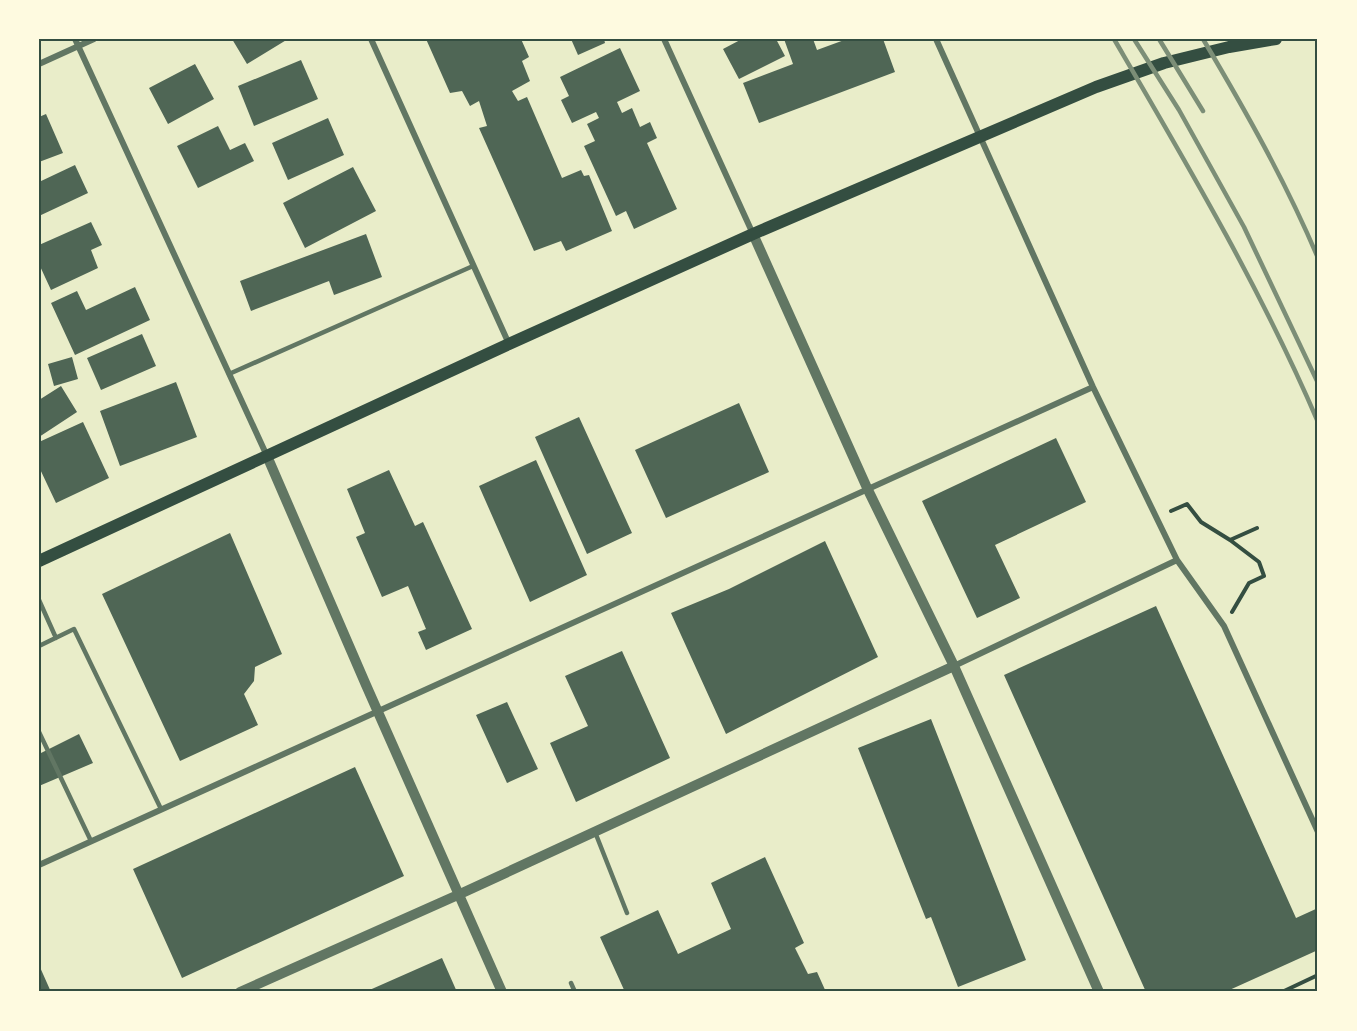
<svg xmlns="http://www.w3.org/2000/svg" width="1357" height="1031" font-family="'Varela Round',sans-serif">
<style>
.building{fill:#4f6655}
.lines{fill:none;stroke-linecap:round;stroke-linejoin:round}
.path{stroke:#344e41;stroke-width:4}
.service{stroke:#617663;stroke-width:4.5}
.minor{stroke:#617663;stroke-width:6}
.tertiary{stroke:#617663;stroke-width:10}
.secondary{stroke:#344e41;stroke-width:12}
.rail{stroke:#7c8e77;stroke-width:4.5}
.neatline{fill:none;stroke:#344e41;stroke-width:2}
</style>
<rect width="100%" height="100%" fill="#e9edc9"/>
<path class="building" d="M232 39H288L247 64Z
M426 39H521L529 57 522 61 530 81 512 91 518 101 527 97 562 178 581 170 584 176 589 175 612 231 566 251 561 241 534 251 479 128 487 126 479 101 470 106 462 91 450 93Z
M571 39H604L605 43 578 55Z
M742 39H776L785 56 739 79 723 49Z
M784 39H813L817 50 847 39H883L895 72 759 123 743 83 793 64Z
M620 48 640 91 617 102 622 113 632 108 640 127 650 122 657 138 647 143 677 209 634 229 626 211 616 216 584 146 595 141 587 124 599 118 596 112 572 123 561 100 569 96 560 77Z
M301 60 318 99 254 126 238 86Z
M195 64 214 99 168 124 149 88Z
M46 114 63 153 39 162V117Z
M328 118 344 155 288 180 272 143Z
M218 126 230 150 245 143 254 161 198 188 177 146Z
M75 165 88 193 39 216V182Z
M353 167 376 211 305 248 283 203Z
M91 222 102 245 91 250 98 268 51 290 39 264V245Z
M366 234 382 277 334 295 329 281 251 311 240 281Z
M135 287 150 320 75 355 51 303 77 291 86 310Z
M142 334 156 366 101 390 87 358Z
M72 357 78 379 54 386 48 364Z
M176 382 197 437 120 466 100 411Z
M61 386 77 412 39 437V400Z
M739 403 769 472 666 518 635 450Z
M579 417 632 533 587 554 535 437Z
M83 422 109 478 56 503 39 467V442Z
M1056 438 1086 502 995 545 1020 598 977 618 922 501Z
M536 460 587 575 530 602 479 486Z
M389 470 415 526 423 522 472 629 426 650 418 632 426 629 408 586 382 597 356 537 365 533 347 489Z
M230 533 282 654 255 667 254 681 244 694 258 725 180 761 102 594Z
M825 541 878 657 726 734 671 613 729 589Z
M1156 606 1296 918 1318 908V950L1225 992H1146L1004 675Z
M622 651 670 758 576 802 550 743 588 726 565 676Z
M507 702 538 769 507 783 476 715Z
M931 719 1026 960 958 987 931 917 926 919 858 748Z
M79 734 93 763 39 786V754Z
M355 767 404 876 182 978 133 869Z
M765 857 804 943 795 948 808 974 817 972 826 992H625L600 937 658 910 678 954 731 929 711 883Z
M442 958 457 992H365Z
M39 965 51 992H39Z"/>
<g class="lines">
<path class="path" d="M1171 511 1187 504 1201 522 1230 540 1257 528
M1230 540 1259 562 1264 576 1249 583 1232 612
M1282 992 1318 975"/>
<path class="service" d="M229 374 473 266
M39 600 56 638
M39 646 74 629 161 809
M39 732 91 841
M595 832 627 913
M571 983 575 992"/>
<path class="minor" d="M75 39 267 456
M371 39 509 344
M664 39 753 234
M936 39 1093 387 1177 560 1224 626 1318 832
M39 64 94 39
M954 666 1177 560
M39 865 1093 387"/>
<path class="tertiary" d="M753 234 868 490 954 666 1099 992
M267 456 366 685 502 992
M240 992 460 894 954 666"/>
<path class="secondary" d="M39 561 509 344 753 234 1096 87 1164 63 1229 47 1276 39"/>
<path class="rail" d="M1114 39C1187 164 1261 289 1318 422
M1134 39 1179 110 1244 227 1318 383
M1159 39 1203 111
M1203 39C1245 110 1286 182 1318 258"/>
</g>
<rect width="1357" height="1031" fill="none" stroke="#fefae0" stroke-width="81"/>
<rect x="40" y="40" width="1276" height="950" class="neatline"/>
</svg>
